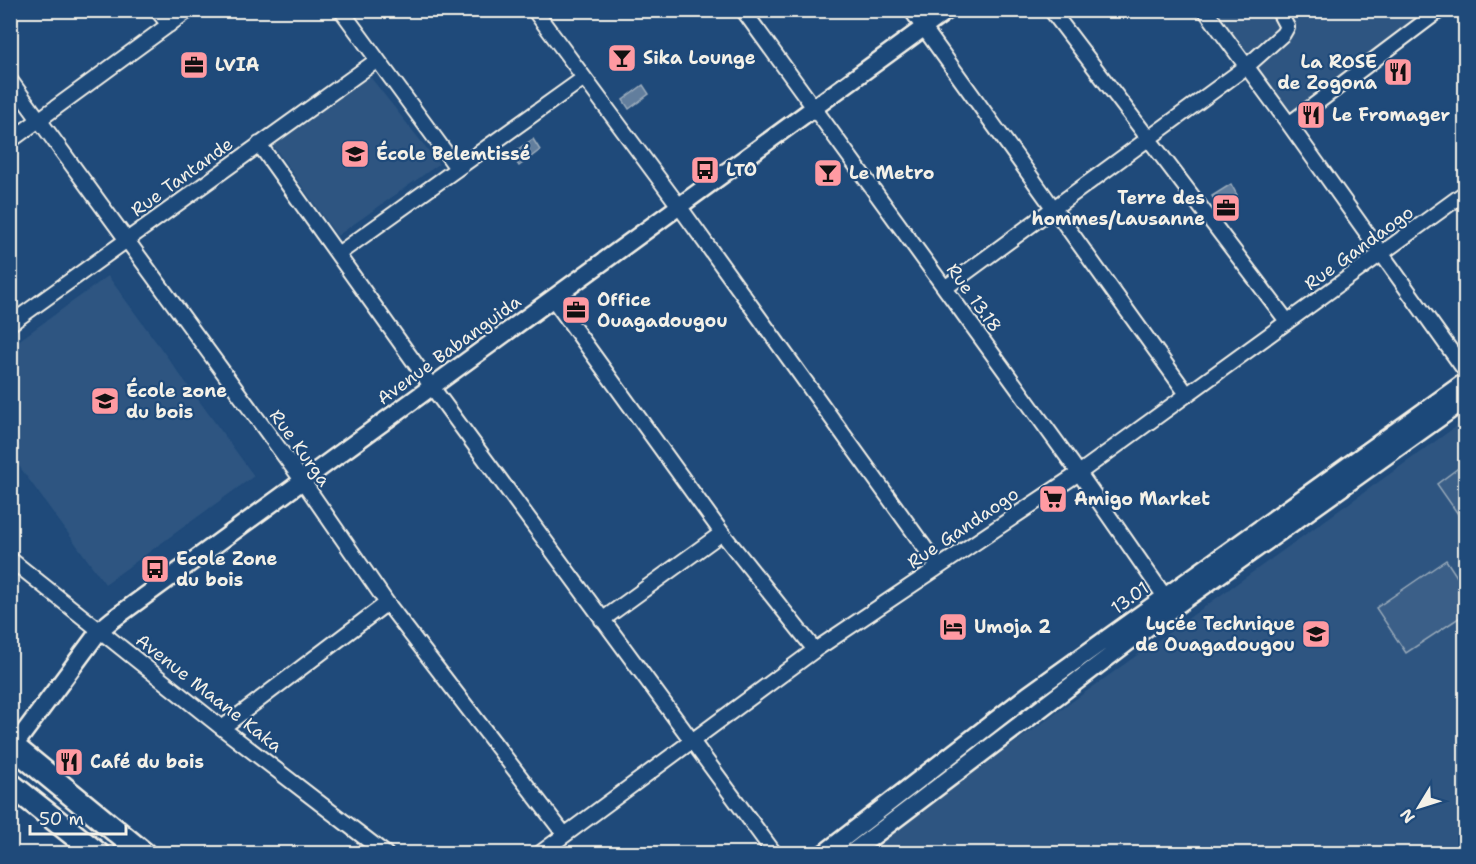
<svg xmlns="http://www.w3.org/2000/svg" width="1476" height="864" font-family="'Shantell Sans',sans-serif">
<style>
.built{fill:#2d5581}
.green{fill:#3a5f88;stroke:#97a8b8;stroke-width:1.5}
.water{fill:#627e9d;stroke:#9cacbb;stroke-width:1.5}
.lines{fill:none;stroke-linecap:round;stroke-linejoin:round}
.minor-casing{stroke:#f4f1e8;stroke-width:18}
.tertiary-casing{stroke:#f4f1e8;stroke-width:21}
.trunk-casing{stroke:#f4f1e8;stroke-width:27}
.minor{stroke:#1f4a7a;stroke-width:14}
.tertiary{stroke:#1f4a7a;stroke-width:16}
.trunk{stroke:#1f4a7a;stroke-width:22}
.labels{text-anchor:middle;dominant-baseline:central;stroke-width:4.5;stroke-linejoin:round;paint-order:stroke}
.poi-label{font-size:18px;font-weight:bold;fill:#f4f1e8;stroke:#1f4a7a;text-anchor:start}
.street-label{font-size:18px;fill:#f4f1e8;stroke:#1f4a7a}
</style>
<rect width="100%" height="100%" fill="#1f4a7a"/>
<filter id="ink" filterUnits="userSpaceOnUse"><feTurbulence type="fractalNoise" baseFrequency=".0167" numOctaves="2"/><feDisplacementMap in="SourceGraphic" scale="12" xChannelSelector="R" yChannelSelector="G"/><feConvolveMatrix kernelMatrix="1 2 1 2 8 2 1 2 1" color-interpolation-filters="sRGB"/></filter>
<g filter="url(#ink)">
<path class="built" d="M1212 10 1427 11 1290 116Z
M364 69 439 164 337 236 272 144Z
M108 276 254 476 105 584 11 455 10 347Z
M1465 420V853L874 854 868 848Z"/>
<path class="green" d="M1465 463V524L1437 484Z
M1446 560 1465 589V614L1406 653 1376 608Z"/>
<path class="water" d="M643 85 649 94 629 109 623 100Z
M533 139 540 150 519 166 511 154Z
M1231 184 1237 195 1218 206 1212 196Z"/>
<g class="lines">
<g class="minor-casing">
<path id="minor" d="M157 10 169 25
M341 10 457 168
M534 10 679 206 938 566
M743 10 1079 473 1170 604
M911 10 1187 394
M1051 10 1287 321
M1205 10 1289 124 1466 372
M10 80 302 480 387 603 564 834
M1289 124 1440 10
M10 141 189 10
M259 144 432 387 775 854
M338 254 584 78
M945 288 1246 67 1283 34 1287 27 1278 10
M553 299 722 533 815 650
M10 324 376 61
M10 559 222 728 386 854
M602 620 722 533
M222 728 387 603
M539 854 815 650 1079 473 1466 192"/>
</g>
<g class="tertiary-casing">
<path id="tertiary" d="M11 756 14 746 100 630 112 620 948 10
M823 854 1028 695 1466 381
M850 854 1173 608 1466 399"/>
</g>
<g class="trunk-casing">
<path id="trunk" d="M10 744 144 854
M10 784 98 854"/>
</g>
<use href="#minor" class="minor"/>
<use href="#tertiary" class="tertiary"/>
<use href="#trunk" class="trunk"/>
</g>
</g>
<defs>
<g id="bar-square" transform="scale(1.5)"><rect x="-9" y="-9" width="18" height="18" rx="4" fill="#ff9aa2" stroke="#1f4a7a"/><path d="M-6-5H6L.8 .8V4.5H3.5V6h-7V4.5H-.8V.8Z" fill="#111"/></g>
<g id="office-square" transform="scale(1.5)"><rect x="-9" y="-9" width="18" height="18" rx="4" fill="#ff9aa2" stroke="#1f4a7a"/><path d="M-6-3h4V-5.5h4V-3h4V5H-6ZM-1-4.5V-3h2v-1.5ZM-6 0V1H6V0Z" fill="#111"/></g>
<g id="restaurant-square" transform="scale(1.5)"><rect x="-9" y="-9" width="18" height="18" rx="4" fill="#ff9aa2" stroke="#1f4a7a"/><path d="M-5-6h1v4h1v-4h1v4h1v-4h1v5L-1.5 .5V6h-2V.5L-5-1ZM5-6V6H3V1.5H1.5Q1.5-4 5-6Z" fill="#111"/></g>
<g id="school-square" transform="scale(1.5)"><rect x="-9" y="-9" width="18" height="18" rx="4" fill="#ff9aa2" stroke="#1f4a7a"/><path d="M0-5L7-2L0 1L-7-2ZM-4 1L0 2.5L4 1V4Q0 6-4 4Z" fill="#111"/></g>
<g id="bus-square" transform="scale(1.5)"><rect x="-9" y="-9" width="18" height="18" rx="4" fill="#ff9aa2" stroke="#1f4a7a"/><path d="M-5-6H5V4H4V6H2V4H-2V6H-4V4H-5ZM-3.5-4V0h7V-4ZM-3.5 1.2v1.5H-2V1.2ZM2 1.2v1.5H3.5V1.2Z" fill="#111"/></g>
<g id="supermarket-square" transform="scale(1.5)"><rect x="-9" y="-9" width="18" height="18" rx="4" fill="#ff9aa2" stroke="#1f4a7a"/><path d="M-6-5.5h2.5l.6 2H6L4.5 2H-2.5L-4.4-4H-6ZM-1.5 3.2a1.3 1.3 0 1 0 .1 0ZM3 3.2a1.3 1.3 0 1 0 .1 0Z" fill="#111"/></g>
<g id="hotel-square" transform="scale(1.5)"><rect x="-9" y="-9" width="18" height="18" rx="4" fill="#ff9aa2" stroke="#1f4a7a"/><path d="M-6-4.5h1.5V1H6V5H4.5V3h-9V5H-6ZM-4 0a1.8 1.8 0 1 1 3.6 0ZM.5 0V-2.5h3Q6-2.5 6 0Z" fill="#111"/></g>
</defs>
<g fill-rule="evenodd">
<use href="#bar-square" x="622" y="58"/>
<use href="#office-square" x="194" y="65"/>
<use href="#restaurant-square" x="1398" y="72"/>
<use href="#restaurant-square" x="1311" y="115"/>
<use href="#school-square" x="355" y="154"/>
<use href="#bus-square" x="705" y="170"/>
<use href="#bar-square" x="828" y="173"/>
<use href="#office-square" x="1226" y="208"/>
<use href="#office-square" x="576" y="310"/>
<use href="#school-square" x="105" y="401"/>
<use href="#supermarket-square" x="1053" y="499"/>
<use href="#bus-square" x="155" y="569"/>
<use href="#hotel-square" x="953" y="627"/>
<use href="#school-square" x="1316" y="634"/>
<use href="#restaurant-square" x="69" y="762"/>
</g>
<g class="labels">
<g class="poi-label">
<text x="643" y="58">Sika Lounge</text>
<text x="1377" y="62" text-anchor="end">La ROSE<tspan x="1377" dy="21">de Zogona</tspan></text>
<text x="215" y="65">LVIA</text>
<text x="1332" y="115">Le Fromager</text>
<text x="376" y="154">École Belemtissé</text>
<text x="726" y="170">LTO</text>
<text x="849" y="173">Le Metro</text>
<text x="1205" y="198" text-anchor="end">Terre des<tspan x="1205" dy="21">hommes/Lausanne</tspan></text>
<text x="597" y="300">Office<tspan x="597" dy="21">Ouagadougou</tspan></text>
<text x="126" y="391">École zone<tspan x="126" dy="21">du bois</tspan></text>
<text x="1074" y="499">Amigo Market</text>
<text x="176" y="559">Ecole Zone<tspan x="176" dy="21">du bois</tspan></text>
<text x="1295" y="624" text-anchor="end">Lycée Technique<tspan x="1295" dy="21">de Ouagadougou</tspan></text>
<text x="974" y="627">Umoja 2</text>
<text x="90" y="762">Café du bois</text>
</g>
<g class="street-label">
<text transform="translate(182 177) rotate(-36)">Rue Tantande</text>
<text transform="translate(1359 248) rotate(-36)">Rue Gandaogo</text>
<text transform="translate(974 298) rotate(54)">Rue 13.18</text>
<text transform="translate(449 350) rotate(-36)">Avenue Babanguida</text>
<text transform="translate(300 448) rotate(54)">Rue Kurga</text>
<text transform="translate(963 528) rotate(-34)">Rue Gandaogo</text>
<text transform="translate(1130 598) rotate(-36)">13.01</text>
<text transform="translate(209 693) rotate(38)">Avenue Maane Kaka</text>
</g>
</g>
<rect width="1476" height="864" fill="none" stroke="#1f4a7a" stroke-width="36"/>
<rect x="18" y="18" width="1440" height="828" fill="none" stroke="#f4f1e8" stroke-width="2" filter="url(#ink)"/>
<g transform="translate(1419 807) rotate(232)" stroke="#1f4a7a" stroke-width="4.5" paint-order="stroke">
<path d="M0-4.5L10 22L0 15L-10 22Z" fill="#f4f1e8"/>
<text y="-9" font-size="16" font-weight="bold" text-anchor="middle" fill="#f4f1e8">N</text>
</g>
<path d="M30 825v9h96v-9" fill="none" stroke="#f4f1e8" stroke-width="3"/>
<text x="39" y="825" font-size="18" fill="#f4f1e8" stroke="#1f4a7a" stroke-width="4.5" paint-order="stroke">50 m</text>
</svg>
